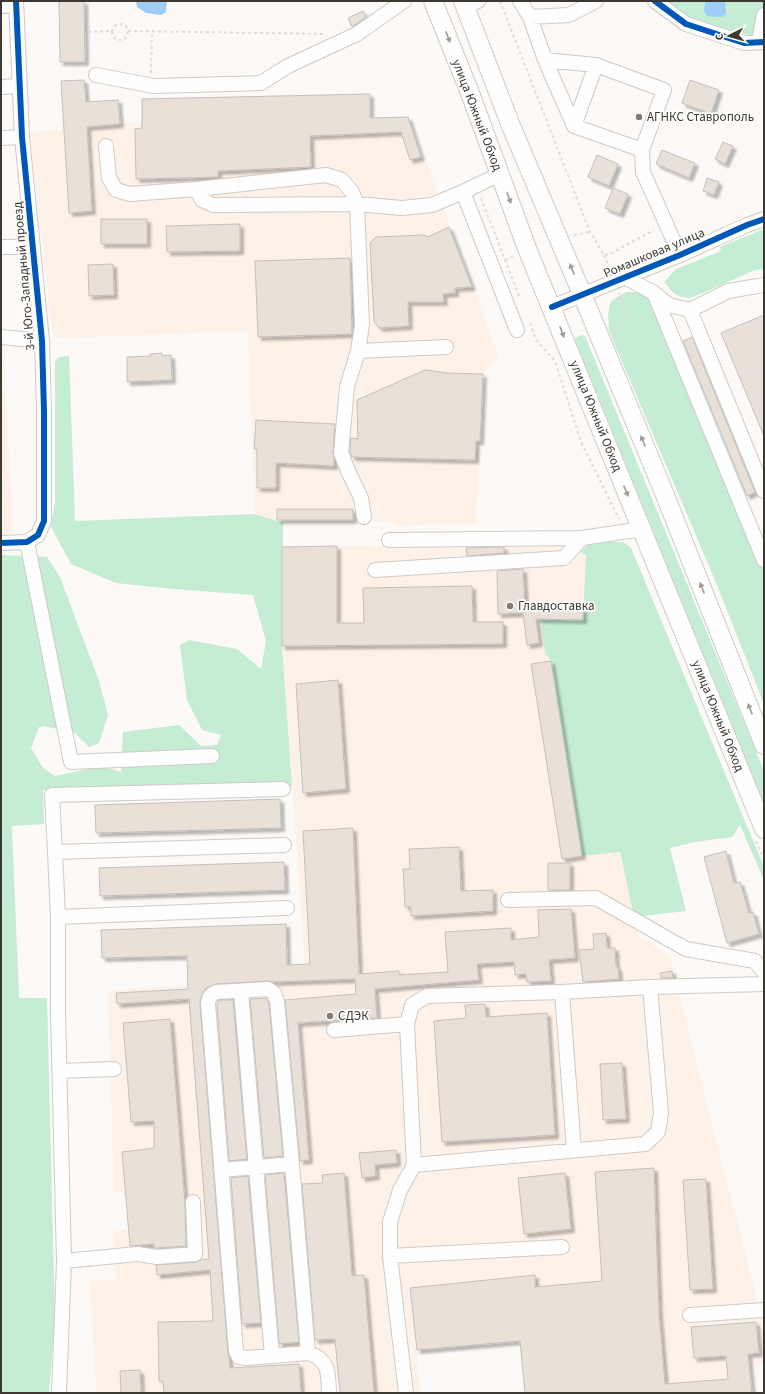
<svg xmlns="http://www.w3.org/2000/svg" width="765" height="1394" font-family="'Source Sans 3',sans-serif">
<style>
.industrial{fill:#fef2e8}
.green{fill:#c4edd3}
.water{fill:#9ecdf5}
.building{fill:#e9e0d8;stroke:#c4c0bd;filter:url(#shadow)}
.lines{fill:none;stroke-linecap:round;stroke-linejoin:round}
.minor-casing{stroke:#cecbc7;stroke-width:16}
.major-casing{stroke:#cecbc7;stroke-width:20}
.path{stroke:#dfdedc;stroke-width:2;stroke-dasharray:3 3;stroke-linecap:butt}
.minor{stroke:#fffefe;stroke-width:14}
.major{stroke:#fffefe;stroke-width:18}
.cycleway-casing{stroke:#fff;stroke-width:8}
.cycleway{stroke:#0057b8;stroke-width:6}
.oneway{fill:#9e9b98}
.poi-dot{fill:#7f7c77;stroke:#fff;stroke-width:1.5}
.labels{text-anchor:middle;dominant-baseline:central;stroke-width:3.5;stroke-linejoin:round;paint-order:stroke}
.street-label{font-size:13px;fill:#3c3832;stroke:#fff}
.poi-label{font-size:13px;fill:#3c3832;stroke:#fff;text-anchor:start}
</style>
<defs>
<filter id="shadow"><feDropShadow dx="3.5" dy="3.5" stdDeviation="1" flood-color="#0004"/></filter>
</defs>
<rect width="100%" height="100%" fill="#fcf9f6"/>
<path class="industrial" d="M408 117 421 156 427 165 499 357 483 374 476 523 395 526 392 521 283 523 255 514 248 331 68 338 53 337 29 132 142 122Z
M1 305 13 533 1 534Z
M572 544 580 552 586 554 583 620H541L545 653 551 661 582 856 620 852 639 936 670 956 677 978 680 997 764 1327V1365L727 1369 728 1379 527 1393 520 1341 417 1350 420 1393H340L338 1380 325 1381 326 1393H96L90 1281 116 1279 114 1231 129 1229 126 1193H114L108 991 188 985 187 970 305 965 282 646V547Z"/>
<path class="green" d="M660 1H764V38L688 22Z
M764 229V269L755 270 691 298C676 298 673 293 664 282L676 269 721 251 720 247Z
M626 292H639L655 304 673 345 764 570V704L717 585 609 331 608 314 611 301Z
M582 335 585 336 764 771V803L575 340 577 337Z
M69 356 75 521 255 514 283 523 282 646 292 786 43 790 44 824 12 826 19 998H47L55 1319 49 1393H1V555L47 557 60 577 99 681 108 715 99 743 89 747 75 733 44 726 39 727 31 748 43 768 55 776 103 766 121 772 123 732 179 725 201 746 217 745 221 735 202 730 187 700 180 645 189 640 237 649 261 669 266 641 253 595 173 589 116 583 71 564 51 527 55 503V362L59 357Z
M591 542H623L631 548 764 867V880L740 825 732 837 694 842 670 848 686 911 634 917 620 852 582 856 551 661 545 653 541 619 583 620 586 555 580 552Z"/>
<path class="water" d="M136 1H167L166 12 161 15 146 13 137 7Z
M707 1H725L726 14 722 17 707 16 704 11 705 3Z"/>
<path class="building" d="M59 1H84L85 62H60Z
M363 11 366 17 352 27 348 18Z
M84 80 86 102 118 100 120 124 87 127 92 211 69 213 61 81Z
M690 80 719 90 711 114 682 103Z
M370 94V118L408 117 421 157 410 160 401 132 310 136 311 167 218 171V177L136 179 135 129 142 128V99Z
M723 142 733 146 725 164 715 159Z
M662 150 695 163 689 178 656 164Z
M597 155 618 164 609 186 588 177Z
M707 178 719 182 714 195 703 191Z
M613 188 628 194 620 214 605 208Z
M101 219H147V244H101Z
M240 224V251L167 252 166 226Z
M449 227 472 287 455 288V293L443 294 444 302H408L409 326 380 328 374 322 370 243 376 237 425 235 428 237Z
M350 258 352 334 258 337 255 261Z
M113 264 114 295 89 296 88 265Z
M764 315V436L721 333Z
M692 337 755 492 747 496 683 341Z
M162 353V356L171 355 172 380 127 382V357L151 356 150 354Z
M425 370 448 373 483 374 480 441H476L475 460 352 457 350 452 351 438 358 439 357 400Z
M256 420 335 424 333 452 334 458V466L276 463V488H257V449H254Z
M277 509H353V520H277Z
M337 546V623H364L363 588 472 586 473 622H503V644L282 646V547Z
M504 547V553L467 556 466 548Z
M523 569 525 608 583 609V620L536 619 539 643 527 645 523 613 498 614 497 571Z
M551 661 582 856 562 859 531 664Z
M338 680 346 789 303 793 296 684Z
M280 799 281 828 96 833 95 805Z
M353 828 359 974 399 971V975L448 972 445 932 511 928V940L539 937 538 910 571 909 575 958 549 960 551 981 527 982 526 974 515 975 514 962 477 964 479 980 375 989 377 1018 298 1023 309 1160 300 1161 285 1000 356 994 355 979 272 982 268 981 216 984 205 989 202 994 200 1004 228 1352 229 1357 230 1368 299 1364 301 1393H164L163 1381H159L158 1322 213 1321 210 1270 157 1275 156 1265 196 1262 201 1260 209 1259 189 999 117 1004 116 993 188 989 187 956 102 958 101 930 286 924 287 965 310 964 303 831Z
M459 847 461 891 493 890V911L411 916V907H405L403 869H410L409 849Z
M726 851 734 883 740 882 749 913 753 912 759 934 727 943 704 857Z
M284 862 285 890 100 896 99 868Z
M548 863H570V890H548Z
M606 933 607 948H615L616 967H618L619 979 583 982 579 950 594 949 593 934Z
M672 971 673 978H661L660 973Z
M266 998 269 1003 283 1156 264 1158 250 999Z
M219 1000H233L247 1159 229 1161 217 1004Z
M485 1004 486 1017 547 1013 555 1135 442 1142 434 1021 466 1018 465 1005Z
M170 1019 185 1204 186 1246 157 1248H154V1244L130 1246 122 1152 154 1148V1121L131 1122 123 1023Z
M622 1063 626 1119 603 1120 600 1064Z
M396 1150 397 1163 375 1165 376 1176 362 1178 359 1153Z
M654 1168 659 1314 665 1384 728 1379 726 1356 694 1358 691 1327 756 1322 759 1353 748 1354 752 1393H525L520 1341 417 1350 410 1288 535 1275V1287L602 1281 595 1172Z
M284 1173 299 1342 279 1344 265 1175Z
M344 1173 352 1276 364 1275 374 1393H340L335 1339 315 1340 302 1184 323 1183 322 1175Z
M565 1173 571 1229 524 1234 518 1178Z
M248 1176 261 1323 242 1324 231 1178Z
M706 1179 713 1289 690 1290 683 1180Z
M140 1370 141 1393H121L120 1371Z"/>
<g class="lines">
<g class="minor-casing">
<path id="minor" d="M16 1 22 137 42 341 44 411V521L38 535 27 542
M520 1 530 17 545 60 574 126 642 150
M655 1 686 24 744 43 764 42
M1 6 16 5
M465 6 478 1
M530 17 569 15 596 1
M759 42 764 15
M545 60 596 65 664 90 642 150 643 172 680 255
M96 75 154 86 261 83 288 66 357 34 404 1
M1 87 20 86
M574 126 596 65
M1 138 22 137
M106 146 109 178 116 190 130 194 197 189 202 200 213 205 357 204 402 208 432 205 463 192 500 174
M197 189 326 175 342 180 352 192 357 204 362 325 358 351 347 387 341 453 349 473 361 498 364 517
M463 192 517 330
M1 247H33
M625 277 654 293 669 305 690 310 764 491
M654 293 764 560
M552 307 680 255 747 225 764 219
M690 310 728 291 764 285
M1 337 42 341
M358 351 446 347
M389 540 582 538
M27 542 71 762 212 756
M1 543 27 542
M375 570 564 558 582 538 642 529
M55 852 52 795 283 789
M508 900 596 898 686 949 755 961 764 972
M58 917 55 852 284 845
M241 991 272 1356
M562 992 574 1150
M334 1030 407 1024
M60 1071 114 1069
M414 1165 645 1144 658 1132 661 1113 650 987
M221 1170 292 1164
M390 1256 562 1247
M64 1261 138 1254 157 1257 195 1254 193 1202
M690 1315 764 1310
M308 1353 292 1164 277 1001 274 993 268 989 216 992 210 996 208 1003 236 1351 239 1357 246 1358 308 1353C330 1360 328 1373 329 1393
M59 1393 64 1261 58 1013V917L287 908
M406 1393 390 1256V1222L400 1190 414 1165 407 1024 412 1005 427 996 562 992 650 987 764 984"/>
</g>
<g class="major-casing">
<path id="major" d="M433 1 470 93 528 251 764 829
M463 1 511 126 582 294 665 495 764 745"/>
</g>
<path class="path" d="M500 1 590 232 604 255 610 254 654 230
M112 32a8 8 0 1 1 16 0a8 8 0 1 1-16 0Z
M128 31 326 34
M88 32 111 31
M151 73 152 32
M481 198 520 298
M574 235 590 232
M604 255 610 270
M505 260 515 256
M530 323 536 340 555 361 581 442 619 519
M614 335 629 318 619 293
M756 841 764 860"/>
<use href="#minor" class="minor"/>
<use href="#major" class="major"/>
<g class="cycleway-casing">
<path id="cycleway" d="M655 1 686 24 744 43 764 42
M552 307 680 255 747 225 764 219
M1 543 27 542 38 535 44 521V411L42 341 22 137 16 1"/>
</g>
<use href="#cycleway" class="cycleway"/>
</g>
<defs><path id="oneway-solid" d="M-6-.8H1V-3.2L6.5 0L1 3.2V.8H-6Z"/></defs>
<g class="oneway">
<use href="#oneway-solid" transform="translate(448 37) rotate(69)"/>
<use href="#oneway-solid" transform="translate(509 198) rotate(70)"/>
<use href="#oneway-solid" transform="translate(572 269) rotate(-113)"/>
<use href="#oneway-solid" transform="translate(562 332) rotate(69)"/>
<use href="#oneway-solid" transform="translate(643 441) rotate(-112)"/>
<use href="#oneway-solid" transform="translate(626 491) rotate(67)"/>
<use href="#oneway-solid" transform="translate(702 588) rotate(-112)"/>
<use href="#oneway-solid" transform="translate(750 709) rotate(-112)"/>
</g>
<g class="poi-dot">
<circle cx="639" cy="117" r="4"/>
<circle cx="510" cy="606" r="4"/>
<circle cx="330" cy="1016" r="4"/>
</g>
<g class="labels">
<g class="street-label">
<text transform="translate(477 115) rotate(69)">улица Южный Обход</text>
<text transform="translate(654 253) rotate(-23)">Ромашковая улица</text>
<text transform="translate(24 276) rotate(-95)">3-й Юго-Западный проезд</text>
<text transform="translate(596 416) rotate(68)">улица Южный Обход</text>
<text transform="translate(718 716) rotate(68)">улица Южный Обход</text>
</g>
<g class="poi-label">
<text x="647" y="117">АГНКС Ставрополь</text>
<text x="518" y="606">Главдоставка</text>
<text x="338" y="1016">СДЭК</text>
</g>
</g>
<rect width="765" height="1394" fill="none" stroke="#3c3832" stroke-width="4"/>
<g transform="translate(729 36) rotate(264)" stroke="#ffffff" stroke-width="3" paint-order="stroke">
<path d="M0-3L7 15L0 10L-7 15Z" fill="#3c3832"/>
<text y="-6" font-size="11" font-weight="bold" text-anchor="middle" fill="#3c3832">С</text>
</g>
</svg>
